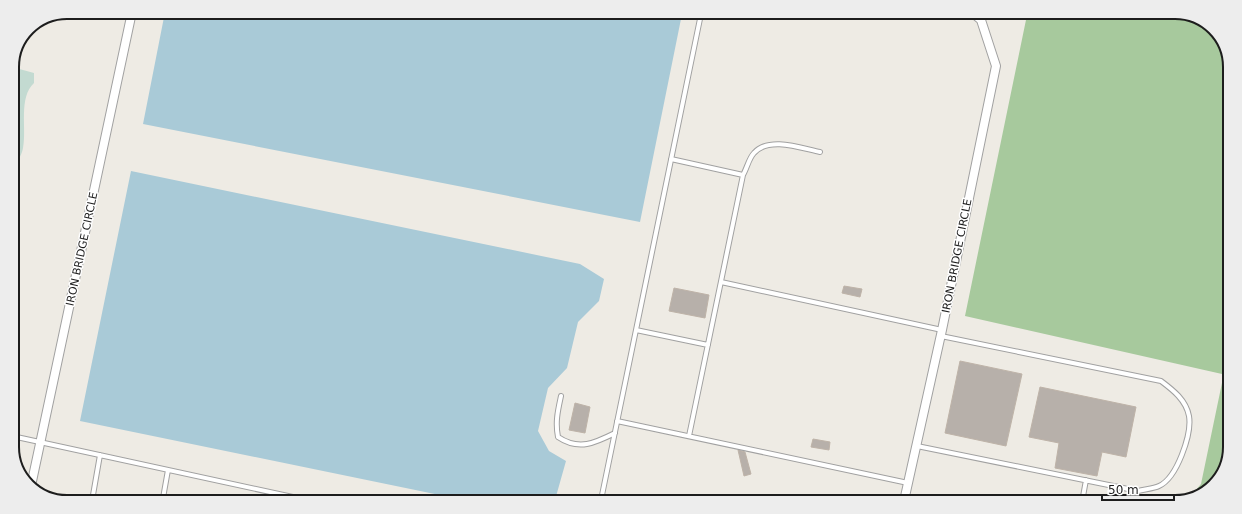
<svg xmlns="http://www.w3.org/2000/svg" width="1242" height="514" font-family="'DejaVu Sans',sans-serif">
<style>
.forest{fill:#a7c99d}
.wetland{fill:#c3dad1}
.water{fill:#a9cad7}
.building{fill:#b7b0aa;stroke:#beb3a8}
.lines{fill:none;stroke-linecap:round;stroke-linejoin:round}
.lane-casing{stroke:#a1a1a1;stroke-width:6}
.street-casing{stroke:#a1a1a1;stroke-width:10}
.lane{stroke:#fff;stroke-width:4}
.street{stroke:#fff;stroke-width:8}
.labels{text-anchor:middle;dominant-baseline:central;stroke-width:3;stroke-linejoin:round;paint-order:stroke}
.street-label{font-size:11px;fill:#1d1d1d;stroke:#fff}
.rim{fill:none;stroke:#1d1d1d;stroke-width:2}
</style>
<rect width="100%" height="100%" fill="#eeebe4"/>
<path class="forest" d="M1027 15 1196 16 1219 34 1230 63 1226 468 1206 493 1190 497 1201 484 1223 378 1222 374 965 316Z"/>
<path class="wetland" d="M12 67 34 73V83C18 98 27 128 23 148 22 155 16 164 12 170Z"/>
<path class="water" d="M165 12 682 14 640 222 143 124Z
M131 171 580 264 604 279 599 301 578 322 567 368 548 388 538 431 549 451 566 461 555 500 459 499 80 421Z"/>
<path class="building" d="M844 286 862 289 860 297 842 293Z
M674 288 709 295 705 318 669 311Z
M960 361 1022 374 1006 446 945 433Z
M1040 387 1136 407 1126 457 1102 452 1097 476 1055 468 1059 443 1029 437Z
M575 403 590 407 585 433 569 430Z
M813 439 830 442 829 450 811 447Z
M738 450 745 452 751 474 744 476Z"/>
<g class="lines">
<g class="lane-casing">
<path id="lane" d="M671 159 743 175
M721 282 942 330
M636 330 708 345
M561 396C558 410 555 422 558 437 579 451 595 443 615 433
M617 421 908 483
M12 436 302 499
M689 436 743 175C747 168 749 158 754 153 769 136 801 148 820 152
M917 446 1138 491C1144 489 1153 489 1159 486 1177 478 1192 434 1189 416 1186 400 1173 390 1161 381L941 336
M93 495 100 455
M163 498 168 470
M601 500 701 14
M1082 502 1086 480"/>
</g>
<g class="street-casing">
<path id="street" d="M31 486 132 12
M904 501 942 330 996 66 981 20 975 15"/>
</g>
<use href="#lane" class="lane"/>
<use href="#street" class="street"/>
</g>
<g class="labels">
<g class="street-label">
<text transform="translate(82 249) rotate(-78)">IRON BRIDGE CIRCLE</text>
<text transform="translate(957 256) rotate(-79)">IRON BRIDGE CIRCLE</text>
</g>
</g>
<path d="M0 0H1242V514H0ZM67 19H1175A48 48 0 0 1 1223 67V447A48 48 0 0 1 1175 495H67A48 48 0 0 1 19 447V67A48 48 0 0 1 67 19Z" fill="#ededed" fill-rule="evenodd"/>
<path class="rim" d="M67 19H1175A48 48 0 0 1 1223 67V447A48 48 0 0 1 1175 495H67A48 48 0 0 1 19 447V67A48 48 0 0 1 67 19Z"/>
<path d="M1102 494v6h72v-6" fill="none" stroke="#1d1d1d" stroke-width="2"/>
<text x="1108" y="494" font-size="12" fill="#1d1d1d" stroke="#ffffff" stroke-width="3" paint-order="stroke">50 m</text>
</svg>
